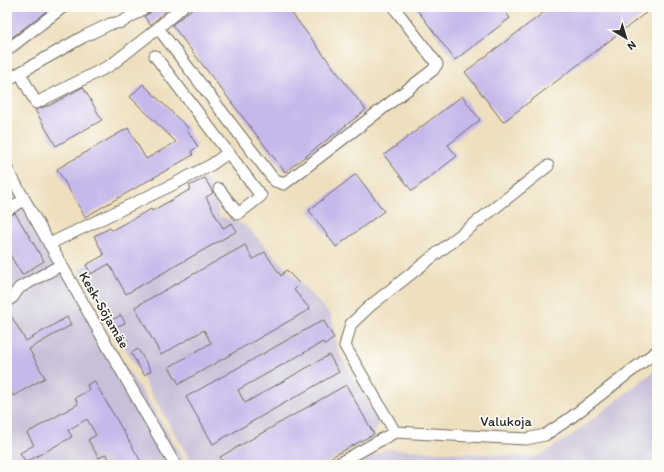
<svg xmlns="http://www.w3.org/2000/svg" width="664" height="472" font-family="Itim,sans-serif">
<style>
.industrial{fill:#c8c0d8}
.building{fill:#c6b8eb}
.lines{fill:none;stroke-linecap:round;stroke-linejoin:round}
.minor-casing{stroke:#6f6a5f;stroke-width:13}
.minor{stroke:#fff;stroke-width:11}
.labels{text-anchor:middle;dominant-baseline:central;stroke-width:3.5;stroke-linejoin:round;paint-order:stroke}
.street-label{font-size:14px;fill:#2b2b2b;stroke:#fdfcf7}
</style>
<rect width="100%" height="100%" fill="#fdfcf7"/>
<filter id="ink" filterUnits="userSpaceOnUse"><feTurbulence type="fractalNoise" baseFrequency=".025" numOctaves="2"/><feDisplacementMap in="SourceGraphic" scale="8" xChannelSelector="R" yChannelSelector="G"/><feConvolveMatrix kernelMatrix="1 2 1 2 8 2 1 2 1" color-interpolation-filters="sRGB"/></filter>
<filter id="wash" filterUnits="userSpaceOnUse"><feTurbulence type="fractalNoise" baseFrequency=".012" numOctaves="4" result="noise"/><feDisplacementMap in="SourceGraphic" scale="16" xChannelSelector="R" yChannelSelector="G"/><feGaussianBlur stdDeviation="0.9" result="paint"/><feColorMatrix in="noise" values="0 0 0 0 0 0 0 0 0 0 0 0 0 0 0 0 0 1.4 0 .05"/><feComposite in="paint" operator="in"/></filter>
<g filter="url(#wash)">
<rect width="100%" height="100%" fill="#eee0bf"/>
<path class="industrial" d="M7 180 49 251 152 407 187 465H7Z
M206 197H210L217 204 219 216 245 225 331 315 338 352 380 421 373 438 323 465H193L79 269Z
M657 369V465H356L386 449 538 457 572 435Z"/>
<g id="blocks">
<path class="building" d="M7 7H52L10 39 7 35Z
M153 7H163L166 11 150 25 144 16 150 13Z
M194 7H287L366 110 285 172 172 25Z
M415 7H502L510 18 455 60Z
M551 7H643L647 12 503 122 465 72Z
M143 84 188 128 187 130 198 147 191 151 193 155 85 217 57 169 128 128 146 159 176 142 130 97Z
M83 87 102 120 56 146 35 110 50 105Z
M462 96 480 120 448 145 457 156 412 191 384 155Z
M356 174 384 211 336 247 309 210Z
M205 178 213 193 206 197 217 218 223 228 232 223 237 231 126 294 109 264 91 274 86 265 104 255 94 236 110 228 112 230 151 209 152 211 191 189 189 186Z
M15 213 44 261 22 275 7 250V217Z
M245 245 253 259 265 252 281 276 286 270 300 284 294 290 310 309 179 384 169 367 211 343 204 330 161 355 135 307Z
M7 309 26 341 67 317 71 325 29 349 45 378 13 396 7 384Z
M121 315 125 323 116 327 112 320Z
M323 320 334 338 325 345 323 342 238 390 245 403 329 355 339 372 213 444 186 397Z
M138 349 151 371 144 375 131 353Z
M94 381 143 465H113L106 454 99 458 88 440 96 435 87 419 68 430 72 437 26 462 20 453 34 445 27 433 78 404 75 398 89 390 87 385Z
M346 385 374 434 317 465H225L220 457Z"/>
</g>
</g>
<g filter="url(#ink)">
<use href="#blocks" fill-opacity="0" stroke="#6f6a5f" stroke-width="1"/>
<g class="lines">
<g class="minor-casing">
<path id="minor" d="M182 7 158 28 275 181 284 184 433 70 437 64 396 10
M7 50 63 7
M155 56 261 196 238 214 219 189
M20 73 36 103 111 65 158 28
M7 80 83 37 110 24 122 22 146 7
M7 169 175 465
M7 210 24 200
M49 244 168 187 211 165 228 153
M7 301 13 297 19 288 61 265
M395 432 345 346 351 324 370 306 548 166
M336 465 395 432 526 439 545 435 569 419 657 351"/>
</g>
<use href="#minor" class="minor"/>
</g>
</g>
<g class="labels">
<g class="street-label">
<text transform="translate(104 310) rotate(60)">Kesk-Sõjamäe</text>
<text x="506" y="421">Valukoja</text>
</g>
</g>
<rect width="664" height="472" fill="none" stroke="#fdfcf7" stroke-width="24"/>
<g transform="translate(626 38) rotate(142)" stroke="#fdfcf7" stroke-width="3" paint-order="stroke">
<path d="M0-3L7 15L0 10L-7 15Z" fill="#2b2b2b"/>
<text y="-6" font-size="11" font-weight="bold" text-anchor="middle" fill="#2b2b2b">N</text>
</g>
</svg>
